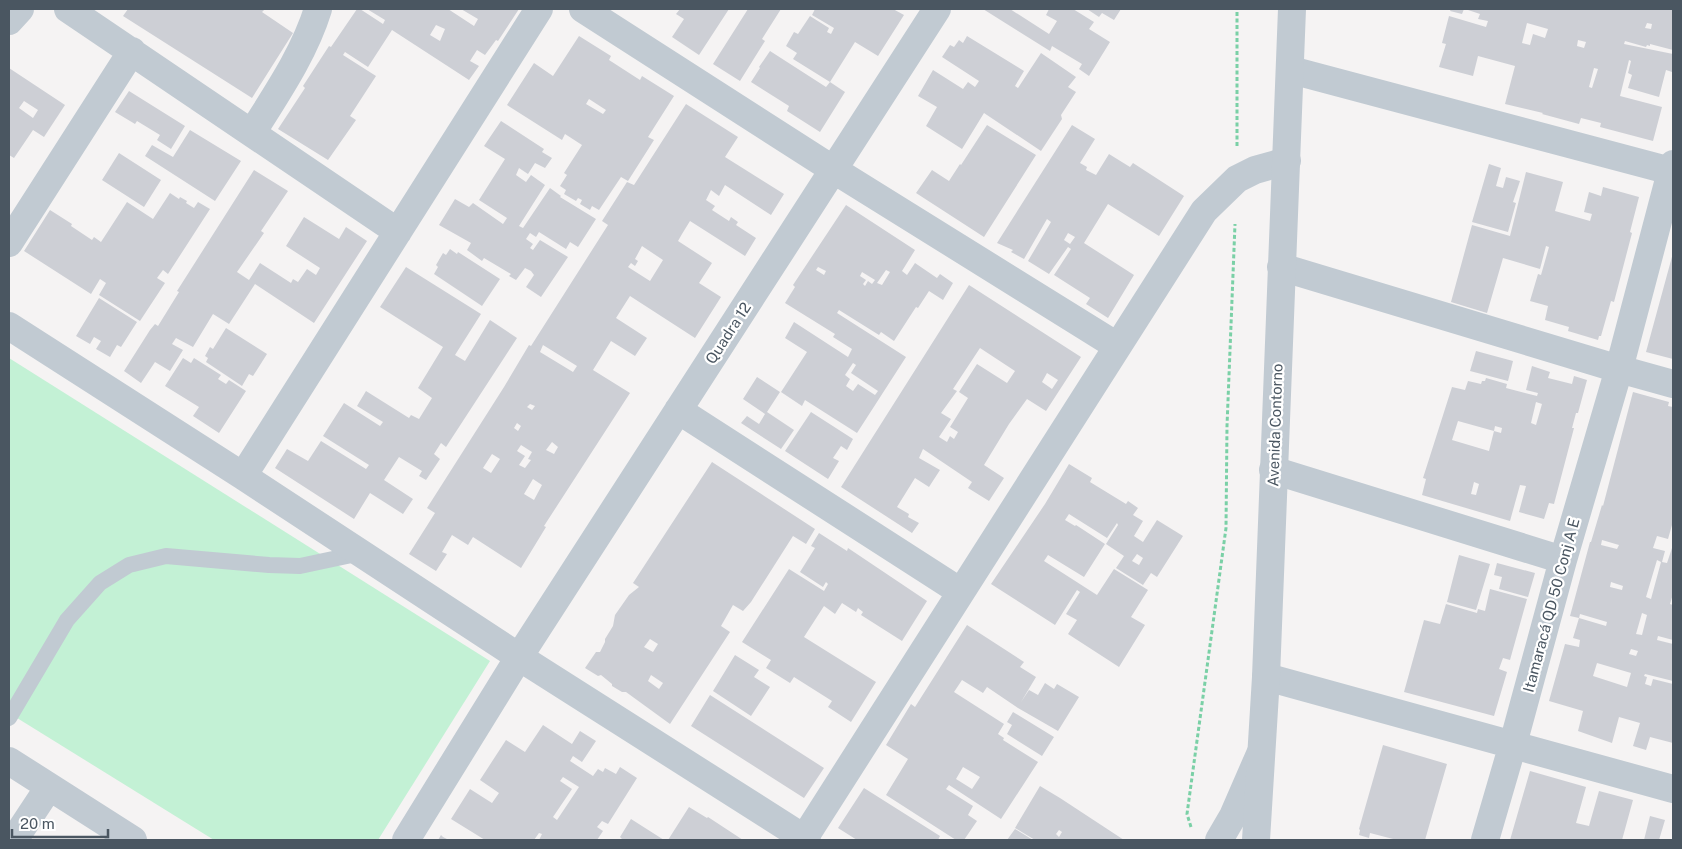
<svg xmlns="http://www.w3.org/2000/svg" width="1682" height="849" font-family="'Public Sans',sans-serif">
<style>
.green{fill:#c3f1d5}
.building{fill:#cdcfd5;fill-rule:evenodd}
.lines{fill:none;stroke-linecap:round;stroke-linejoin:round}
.path{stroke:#7ad0a6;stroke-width:3;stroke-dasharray:4 2.5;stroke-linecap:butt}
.service{stroke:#c1cad2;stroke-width:16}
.minor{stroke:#c1cad2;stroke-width:28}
.tertiary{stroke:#c1cad2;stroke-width:28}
.labels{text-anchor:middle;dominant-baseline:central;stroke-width:4.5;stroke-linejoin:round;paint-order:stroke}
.street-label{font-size:15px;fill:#4a5661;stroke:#fff}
</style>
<rect width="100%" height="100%" fill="#f5f3f3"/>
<path class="green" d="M9 358 490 661 378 840H214L9 713Z"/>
<path class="building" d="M128 9H265L262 12 293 33 252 98 123 16Z
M357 9H360L383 24 385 20 367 9H448L474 26 478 19 461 9H519L498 41 496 40 485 55 477 50 470 61 479 66 469 80 392 30 368 67 345 52 343 55 376 76 350 116 356 120 328 160 278 129 305 88 303 86 329 46 331 47ZM436 25 445 29 440 41 430 35Z
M680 9H729L699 55 672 37 684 19 676 14Z
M748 9H781L762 39 765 41 740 81 713 64Z
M815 9H893L904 15 878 56 855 42 830 82 845 92 820 132 787 111 789 106 751 82 760 68 759 67 770 51 826 87 830 82 793 59 797 53 786 46 794 32 798 34 810 16 829 28 827 32 831 34 834 28 812 15Z
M983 9H1010L1049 34 1057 21 1046 15 1049 9H1073L1094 22 1089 29 1110 42 1089 76 1079 69 1082 64 1052 46 1050 51Z
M1087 9H1121L1114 20 1102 13 1099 17Z
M1451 9H1464L1462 14 1450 11Z
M1465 9H1673V50L1650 44V46L1647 45 1646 47 1625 41 1624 44 1673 54 1672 72 1666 70 1659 97 1628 88 1632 75 1628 73 1631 61 1629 60 1620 96 1662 107 1653 141 1600 127 1601 123 1581 118 1579 124 1542 114 1543 113 1505 104 1515 66 1478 56 1473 76 1439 67 1446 44 1442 43 1449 16 1486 27 1488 21 1478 19 1480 14ZM1527 23 1548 29 1545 38 1533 34 1530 45 1522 43ZM1647 23 1652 24 1651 29 1645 28ZM1578 40 1586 42 1584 48 1577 46ZM1594 68 1598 69 1592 88 1589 87Z
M579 36 611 56 609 60 640 80 642 76 674 96 648 137 654 140 628 181 621 177 599 210 592 206 590 210 580 204 582 200 578 198 576 201 564 194 566 190 560 186 567 175 564 173 582 145 565 134 562 140 507 105 534 63 553 76ZM589 99 606 110 603 114 586 104Z
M967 36 1024 71 1015 86 1018 88 1041 53 1076 77 1068 87 1076 92 1061 115 1062 119 1041 151 984 113 962 149 926 126 937 107 918 96 933 70 963 89 968 82 975 87 979 81 942 57 950 45 954 47 959 40 963 43Z
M9 68 65 105 44 137 33 130 14 158 9 155ZM24 101 38 110 33 118 19 108Z
M129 91 185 126 171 149 157 140 160 135 137 121 135 124 115 112Z
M686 104 738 137 725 157 784 194 771 215 725 185 719 196 711 190 706 200 715 206 712 210 729 221 731 217 738 222 736 225 756 238 745 256 690 221 682 234 678 241 712 263 699 283 721 297 695 338 630 296 616 318 647 338 635 356 611 341 593 370 630 393 544 526 546 527 521 568 473 537 468 545 452 535 442 552 447 554 436 571 409 554 435 513 427 508 504 387 529 345 531 346 608 225 602 221 627 182 634 185ZM642 246 663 260 650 281 628 267 631 263 635 266 638 261 635 259ZM543 345 577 366 573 372 540 352ZM530 404 535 406 532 410 527 407ZM517 423 521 426 518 431 514 428ZM552 442 558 447 554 454 546 450ZM521 445 532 452 528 459 531 460 525 468 519 465 525 456 517 451ZM492 454 500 459 491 473 483 468ZM533 479 542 485 534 500 524 494Z
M501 121 544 149 542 152 552 158 545 168 535 163 528 174 519 168 516 175 526 182 531 175 545 185 519 226 523 228 550 188 561 196 560 197 596 219 578 247 570 242 566 249 539 232 536 237 530 233 526 239 533 244 530 248 533 250 540 240 568 257 541 297 526 287 534 275 531 271 525 268 516 280 509 276 511 274 484 258 482 261 467 250 471 243 439 225 455 199 469 207 473 203 503 224 507 218 479 200 505 159 484 146Z
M987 125 1036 155 984 237 916 193 932 170 949 181 960 164 961 165Z
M1072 125 1095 139 1080 163 1087 167 1086 170 1096 175 1109 154 1130 167 1133 163 1184 196 1159 236 1108 204 1084 243 1134 275 1108 318 1086 304 1090 298 1054 275 1071 249 1068 247 1049 274 1028 261 1051 222 1047 219 1024 259 1011 252 1013 250 997 243ZM1068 233 1075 237 1070 244 1064 240Z
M190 130 241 161 215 201 145 156 152 145 173 157Z
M119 153 161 180 144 207 102 180Z
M1489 164 1501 168 1496 186 1503 188 1506 177 1520 181 1513 202 1516 203 1508 232 1472 222Z
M254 170 288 191 261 231 264 233 237 272 249 280 260 263 291 283 293 279 298 282 307 269 316 275 320 268 286 246 304 217 339 239 346 227 367 241 314 323 255 284 229 324 213 314 193 347 176 338 172 344 183 350 170 371 155 362 141 383 124 371 150 330 155 324 158 326 179 292 177 291Z
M1526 172 1563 182 1555 211 1590 221 1592 214 1584 212 1589 192 1601 196 1603 187 1639 197 1630 232 1632 233 1614 302 1611 301 1601 336H1599L1598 340 1568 331 1569 327 1545 320 1548 306 1530 301 1538 274 1541 275 1549 247 1546 246 1540 269 1503 258 1487 313 1451 302 1472 225 1510 236Z
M170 193 179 199 180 197 187 201 186 203 194 208 198 202 210 209 168 274 163 270 157 278 165 283 140 321 99 295 106 283 100 279 91 294 24 251 50 210 72 224 71 226 92 240 94 237 101 242 127 202 153 219Z
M846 205 915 250 902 271 907 275 915 263 937 278 940 274 953 283 943 300 929 291 918 308 916 307 894 341 881 332 879 335 839 310 837 313 906 357 857 433 805 400 802 406 781 392 807 352 785 338 794 322 848 357 852 349 833 337 835 334 785 303 795 287 793 285ZM818 267 826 271 824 275 816 270ZM886 270 890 272 882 285 877 283ZM862 272 875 280 872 284 868 281 865 286 863 284 866 280 860 276ZM853 363 856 365 851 373 878 391 875 395 858 384 853 391 846 386 850 379 845 375Z
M450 249 457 254 458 252 500 279 482 306 434 274 438 267 436 265 443 253 446 255Z
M1673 253V359L1646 352Z
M406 267 481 314 455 355 465 361 490 320 517 338 446 447 441 443 434 454 440 459 426 480 419 476 422 471 399 457 384 480 413 499 403 514 370 493 354 519 275 468 287 449 308 461 321 441 366 469 369 465 323 436 344 403 380 426 383 422 357 406 366 391 409 418 411 415 419 419 432 398 418 388 443 347 380 307Z
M969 285 1081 357 1046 411 1027 399 1009 424 984 465 1004 478 989 501 968 488 972 482 923 449 919 458 940 470 929 487 915 478 897 507 909 514 908 517 919 523 912 533 841 487ZM980 348 1015 371 1007 383 977 364 959 392 968 398 950 427 958 432 954 439 950 436 947 442 939 437 951 419 941 413 957 391 953 389ZM1047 373 1058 380 1052 389 1042 382Z
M99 298 137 322 121 347 117 345 110 357 96 349 101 341 94 337 90 344 76 336Z
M226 328 267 354 253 376 249 374 242 386 206 362 208 358 205 356 210 347 213 349Z
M1476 351 1513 361 1508 381 1470 371Z
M183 358 191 363 194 358 221 375 218 379 226 384 229 380 246 391 219 433 193 416 199 407 165 386Z
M1532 366 1550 372 1548 378 1572 384 1574 376 1587 380 1578 413H1576L1572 428H1574L1554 504 1549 503 1544 519 1519 512 1526 486 1520 485 1510 521 1422 495 1426 479 1423 478 1452 387 1465 390 1468 381 1481 384 1482 381H1485L1486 378 1507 384 1506 388 1537 396 1538 393 1526 390ZM1536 402 1542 404 1536 425 1531 423ZM1458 421 1494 431 1489 451 1452 440ZM1495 426 1502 428 1501 433 1494 431ZM1474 482 1479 484 1476 495 1471 494Z
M757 377 780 392 767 412 794 430 781 449 741 423 747 416 759 424 765 414 743 399Z
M1633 392 1669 402 1668 406 1673 407V525H1672L1668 539 1657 536 1653 548 1665 551 1662 562 1667 563 1673 545V594L1670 604 1673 605V640L1658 636 1657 640 1673 644V681L1645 674 1644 676 1647 677 1645 684 1651 686 1653 679 1673 684V743L1650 737 1646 750 1633 746 1640 723 1619 717 1612 743 1578 731 1583 711 1549 701 1565 644 1579 647 1580 640 1573 638 1579 618 1606 626 1607 622 1580 614 1579 618 1570 616 1590 542H1591L1602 505 1603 506ZM1602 540 1619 545 1617 549 1601 545ZM1657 560 1661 562 1651 599 1646 597ZM1611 582 1623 586 1622 590 1610 587ZM1642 613 1647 615 1642 635 1636 634ZM1631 649 1638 651 1636 656 1629 654ZM1597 663 1631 673 1627 687 1593 676Z
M811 412 853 439 847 450 841 446 833 458 839 461 828 479 785 451Z
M712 462 815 529 806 544 793 536 751 602 743 611 733 605 721 626 730 632 670 724 626 692H622L612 686V684L601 675 598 676 585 668 596 652H600L605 642V639L613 626 615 615 629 595 639 587 633 583ZM650 639 658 644 653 652 644 647ZM651 675 663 683 659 689 648 681Z
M1069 464 1092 478 1090 482 1126 504 1128 501 1138 508 1133 515 1143 521 1134 536 1143 542 1157 520 1183 536 1157 577 1151 573 1143 585 1116 568 1124 556 1106 544 1118 525 1117 523 1107 538 1069 514 1065 520 1075 526 1076 525 1105 544 1084 577 1048 555 1044 561 1097 595 1114 569 1148 590 1131 617 1145 625 1119 667 1068 634 1077 620 1066 614 1080 592 1077 590 1055 625 991 584 1045 504ZM1137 554 1143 558 1139 565 1132 561Z
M819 533 847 551 848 548 927 601 902 641 861 615 863 612 858 608 856 612 842 603 835 614 824 606 804 637 876 682 851 722 828 707 832 701 794 677 790 683 766 668 771 660 742 642 789 569 824 591 828 584 826 582 823 587 800 572 815 548 811 546Z
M1459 555 1490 564 1476 610 1447 602Z
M1497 563 1535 573 1528 597 1499 589 1502 577 1494 575Z
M1490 589 1527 599 1510 660 1503 658 1499 669 1507 672 1494 716 1404 692 1424 620 1440 624 1446 604 1477 613 1478 609 1485 611Z
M967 625 1024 662 1020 667 1036 677 1021 702 1029 690 1038 695 1045 683 1054 689 1057 684 1079 697 1058 731 1018 708 987 687 983 693 962 680 954 692 1004 724 998 734 1004 738 1003 740 1038 762 1001 819 949 785 946 789 973 806 968 815 977 821 964 840H956L886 795 908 759 886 745 911 704 915 707ZM963 767 980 777 972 789 956 779Z
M735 655 759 670 754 677 770 687 751 716 713 691Z
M710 695 824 768 804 798 691 726Z
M1013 712 1054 737 1042 756 1007 734 1012 725 1007 722Z
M543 725 572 744 580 731 596 741 582 762 573 756 570 761 593 776 598 769 603 772 605 768 616 774 620 767 637 778 608 824 602 821 597 827 603 831 597 840H539L542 834 539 833 534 840H485L451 819 470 789 492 803 499 793 480 780 506 740 525 752ZM563 777 579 787 557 820 553 817 572 789 560 781Z
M1383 745 1447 764 1425 840H1397L1370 833 1369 838 1359 835 1360 830 1359 829Z
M1530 771 1586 787 1576 823 1589 826 1599 791 1633 800 1622 840H1510Z
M1040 786 1060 798 1124 840H1035L1015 828ZM1059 830 1062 832 1059 837 1056 834Z
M864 788 940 836 938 840H857L838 828Z
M689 807 707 818 708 817 743 840H668Z
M1650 816 1665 820 1659 840H1644Z
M631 819 664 840H623L620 837Z
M1015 829 1033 840H1007Z
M441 835 443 837 449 840H438Z"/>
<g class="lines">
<path class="path" d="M1237 146V9
M1191 827 1187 814 1226 528 1227 426 1235 224"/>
<path class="service" d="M9 718 67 620 100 583 129 565 166 556 269 565 300 566 361 553"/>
<path class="minor" d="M68 9 398 232
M583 9 834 170 1117 346
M9 21 20 9
M1291 70 1671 171
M252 133C277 93 304 54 318 9
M9 243 132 51
M1281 267 1619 369 1673 384
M9 326 243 476 519 657 807 840
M678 410 961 592
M1273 470 1563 560
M243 476 539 9
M1266 677 1673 789
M9 761 133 840
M14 840 49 787
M406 840 519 657 937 9
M803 840 1204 211 1237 179 1255 170 1287 161
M1219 840 1233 816 1260 754
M1485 840 1513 744 1563 560 1619 369 1673 164"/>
<path class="tertiary" d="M1256 840 1266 677 1292 9"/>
</g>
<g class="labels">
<g class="street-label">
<text transform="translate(728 333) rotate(-57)">Quadra 12</text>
<text transform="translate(1275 425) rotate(-88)">Avenida Contorno</text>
<text transform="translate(1551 605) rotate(-75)">Itamaracá QD 50 Conj A E</text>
</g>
</g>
<rect width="1682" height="849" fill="none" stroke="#4a5661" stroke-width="20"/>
<path d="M12 829v8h96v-8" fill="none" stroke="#4a5661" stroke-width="2.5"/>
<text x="20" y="829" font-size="15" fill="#4a5661" stroke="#ffffff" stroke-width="4" paint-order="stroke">20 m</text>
</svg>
